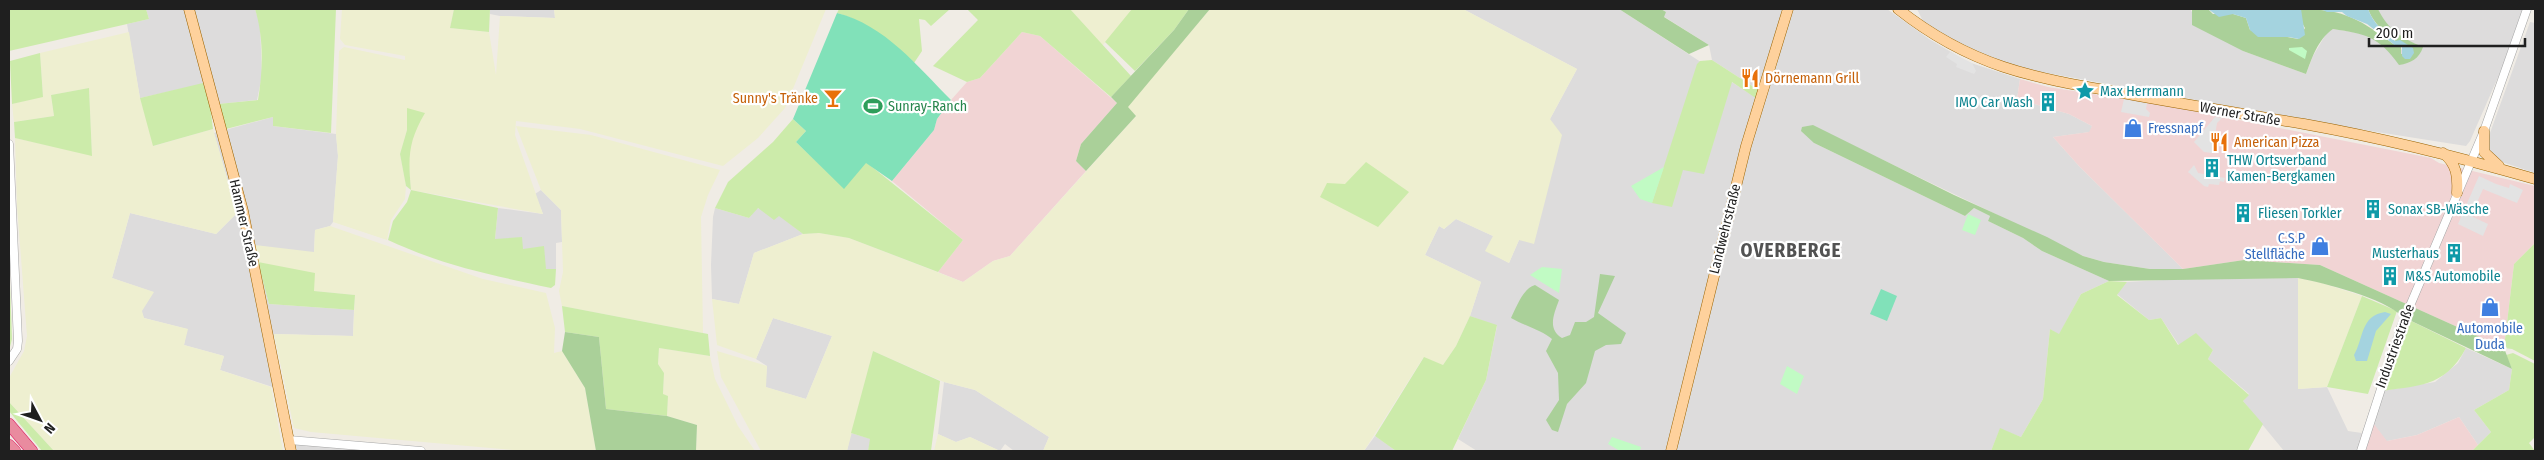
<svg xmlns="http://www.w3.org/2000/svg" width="2544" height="460" font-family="'Fira Sans Condensed',sans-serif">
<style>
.residential{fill:#dddcdc}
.commercial{fill:#f1d4d4}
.farmland{fill:#eeefd0}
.grass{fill:#ccebaa}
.forest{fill:#aad099}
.park{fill:#c1fbc4}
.pitch{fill:#81e1b9}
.parking{fill:#e3e3e3}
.water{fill:#a4d3df}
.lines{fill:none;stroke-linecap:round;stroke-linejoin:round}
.minor-casing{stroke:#a6a6a6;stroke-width:9}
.major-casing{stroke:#9a6300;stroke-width:11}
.highway-casing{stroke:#e02067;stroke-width:12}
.minor{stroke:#fff;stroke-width:8}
.major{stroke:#fed19c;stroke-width:10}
.highway{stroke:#e98b9f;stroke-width:11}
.labels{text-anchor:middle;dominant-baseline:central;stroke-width:4.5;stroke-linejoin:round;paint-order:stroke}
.food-label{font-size:14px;fill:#c56008;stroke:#fff;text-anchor:start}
.culture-label{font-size:14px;fill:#0d838f;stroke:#fff;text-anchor:start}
.leisure-label{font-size:14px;fill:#27864d;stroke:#fff;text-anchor:start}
.street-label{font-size:14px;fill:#1f1f1f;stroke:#fff}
.shop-label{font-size:14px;fill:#366cbe;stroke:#fff;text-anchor:start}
.district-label{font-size:19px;font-weight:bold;letter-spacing:1px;fill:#525252;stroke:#fff}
</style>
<rect width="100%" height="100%" fill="#f0ece5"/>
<path class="residential" d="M146 9H255L260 24 262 76 257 100 210 105 203 84 140 98 127 24 149 19Z
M490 9H554L555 18 500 16 490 14Z
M1463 9H1619L1761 101 1763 93 1712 60 1709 45 1663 16 1666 12 1661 9H1887L1929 39 1968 62 2020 79 2017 99 2069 114 2092 126 2090 132 2053 137 2079 166 2183 269H2150L2104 262 2083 256 1829 134 1814 143 1965 216 1974 208 1990 216 1988 221 2023 238 2042 251 2109 281 2081 294 2059 335 2050 329 2043 399 2021 437 2000 429 1991 451H1477L1458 439 1486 380 1497 326 1470 316 1481 282 1425 255 1439 226 1444 229 1456 219 1493 236 1500 258 1509 263 1519 240 1550 119 1577 69Z
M1917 9H2192L2191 11 2243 51 2306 74 2313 56 2326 34 2333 29 2366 34 2380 43 2389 51 2422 47 2400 37 2383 21 2378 9H2528L2470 141 2466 146 2339 126 2020 68 1971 50 1942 34 1923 21Z
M2530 22 2535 23V173L2502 162 2489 151 2486 144Z
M273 117V126L336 134 338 156 333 222 330 226 315 230 314 253 255 246 269 304 354 310 353 336 274 334 273 352 282 390 220 370 224 356 184 345 187 329 144 318 141 311 153 292 112 278 130 213 216 234 237 213 214 133Z
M541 190 561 210 562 242 556 243V269H546L523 249 495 239 498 208 543 214 535 194Z
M715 208 749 218 757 208 779 215 803 234 754 253 739 304 712 299 711 265 713 217Z
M2298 278V389L2327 387 2348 431 2362 433 2376 392 2435 382 2458 363 2466 348 2512 369 2509 390 2474 410 2491 432 2478 445 2459 417 2417 435 2387 441 2362 433 2357 451H2284L2243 401 2249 394 2208 359 2213 350 2196 334 2179 345 2161 318 2149 320 2117 294 2127 282 2182 279Z
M773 318 832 336 806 399 765 387 767 366 756 359Z
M944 382 975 390 1049 437 1043 451H1014L1005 444 1000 451 970 437 956 442 938 434Z
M851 433 871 439 868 451H847Z
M1375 436 1388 445 1396 451H1364Z
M292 440 398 451H294Z"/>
<path class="commercial" d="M1022 32 1040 36 1117 103 1081 144 1076 161 1086 171 1010 256 993 261 963 282 938 272 963 240 892 181 934 130 937 119 951 100 967 82 980 78Z
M2020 79 2048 87 2163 105 2431 158 2439 163 2535 186V243L2514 264 2504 348 2320 265 2244 260 2183 269 2079 166 2053 137 2089 132 2092 126 2069 114 2017 99Z
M2459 417 2478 445 2472 451H2357L2362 433 2374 424 2387 441 2417 435Z"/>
<path class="farmland" d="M342 9H454L450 28 489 32 496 75 500 16 555 18 554 9H826L785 108 758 138 723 166 580 129 516 121 515 135 543 214 411 190 408 154 413 134 424 113 407 109V130L400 154 406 186 405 199 391 220 387 240 333 222 338 156 336 134 339 51 344 47 405 60V56L345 45 340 39Z
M1070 9H1132L1133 10 1102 46Z
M1210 9H1463L1577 69 1550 119 1562 135 1534 244 1519 240 1509 263 1485 251 1493 236 1456 219 1444 229 1439 226 1425 255 1481 282 1470 316 1456 346 1443 365 1423 358 1364 451H1043L1049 437 975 390 944 382 873 351 847 451H761L721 377 717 351 767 366 766 387 806 399 832 336 773 318 756 359 717 345 712 299 739 304 754 253 803 234 819 233 849 238 963 282 993 261 1010 256 1136 116 1127 107Z
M129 32 140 98 154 146 213 129 237 213 216 234 130 213 112 278 154 292 142 311 144 318 188 329 184 345 224 356 220 370 271 387 283 451H54L9 402V378L24 351 27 336 17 206 15 138 92 155 89 88 51 95 54 116 14 122 12 104 43 96 40 53Z
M516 126 591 135 720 170 708 195 701 217 703 333 562 306 559 291 563 272 561 210 541 190Z
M330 226 483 279 546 293 555 328 554 353 562 351 585 388 596 451H524L311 432 294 428 274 334 353 336 355 295 314 291 258 262 255 245 314 252 315 230Z
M2298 278 2322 283 2362 296 2327 387 2298 389Z
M659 348 710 356 715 379 738 426 755 451H696L697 425 667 416 668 396 663 395 664 373 658 364Z
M938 434 956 442 970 437 1000 451H934Z"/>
<path class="grass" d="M9 9H146L149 19 9 51Z
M255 9H336L331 133 273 126V117L226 129 218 104 258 100C263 70 264 38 255 9Z
M454 9H490L489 32 450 28Z
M839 9H950L931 26 925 20 919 19 922 51 914 63C892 42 866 21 837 13Z
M967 9H1070L1131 76 1111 97 1040 36 1022 32 980 78 967 82 933 66 978 20Z
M1132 9H1189L1174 30 1135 71 1105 42Z
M40 53 43 97 12 104 10 61Z
M1712 60 1763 93 1760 101 1732 82 1704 174 1683 170 1672 207 1652 203 1697 64 1700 61Z
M203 83 210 105 213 129 153 146 140 98Z
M89 88 92 156 15 138 14 122 54 116 51 95Z
M407 108 425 113C408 142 408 157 411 190L498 208 495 239 522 237 523 249 544 246 546 269H556L555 285 551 288C491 275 444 266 388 240L393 221 407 202 411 190 406 186 400 154 407 130Z
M793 119 806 131 796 142 844 188 866 162 963 240 938 272 849 238 819 233 803 234 779 216 774 220 758 208 749 218 715 208 728 182 773 142Z
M1366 162 1409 192 1378 227 1320 197 1327 183 1345 184Z
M2535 243V361L2512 349 2504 348 2514 264Z
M9 257 12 339 9 351Z
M258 262 315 273 314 291 355 295 354 310 269 304Z
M2109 281 2127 282 2117 295 2149 320 2161 318 2178 345 2196 333 2213 350 2208 359 2249 395 2243 401 2263 424 2248 451H1991L2000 428 2021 437 2043 399 2050 329 2059 334 2081 294Z
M2362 296 2397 311 2368 394 2327 387Z
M562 306 708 334 710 356 659 348 658 364 664 373 663 394 668 396 667 416 606 409 599 337 565 332Z
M1470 316 1497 325 1486 380 1452 451H1396L1375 436 1424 357 1443 365 1456 346Z
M2403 317 2466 348C2444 389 2417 385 2376 392Z
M873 351 940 381 931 451H868L870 439 851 433Z
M2513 353 2535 364V437L2529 443 2535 451H2472L2491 432 2474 410 2509 390 2512 369 2506 355Z
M9 402 54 451H42L9 411Z"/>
<path class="forest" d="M1189 9H1210L1128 107 1136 116 1086 171 1076 161 1081 144 1117 103 1111 97 1174 30Z
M1619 9H1661L1666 12 1664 17 1709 45 1689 54Z
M2192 9H2208L2213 14H2233L2246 18 2250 30 2298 39 2305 28 2301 21V9C2345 9 2361 20 2396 46L2401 47V54L2414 53C2396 41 2376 30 2368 9H2378C2388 30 2402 38 2423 47 2419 59 2411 63 2399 65 2378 36 2366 34 2333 29 2318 39 2312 58 2306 74L2243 51 2192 25Z
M1813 125 1954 195 2047 237 2083 256 2104 262 2150 269H2183L2244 260 2320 265 2504 348 2512 369 2403 317C2382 297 2327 284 2298 278L2109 281 2042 251 2023 238 1988 221 1990 216 1974 208 1965 216 1814 143 1801 131 1802 127Z
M1600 274 1615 276 1598 313 1626 333 1621 344 1606 345 1595 351 1586 383 1567 404 1558 432 1552 430 1546 420 1559 400 1558 373 1546 351 1552 339C1543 331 1523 325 1511 318 1516 308 1523 288 1535 285L1559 300C1554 314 1547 329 1562 338L1570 335 1575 322H1586L1594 317Z
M565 332 599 337 606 409 667 416 697 425 696 451H596L585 388 562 351Z"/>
<path class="park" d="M2302 47 2307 51 2305 59 2289 50V48Z
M1664 167 1652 203 1640 199 1631 186Z
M1968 214 1981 220 1975 235 1962 230Z
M1542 267 1562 269 1559 293 1530 275Z
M1787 366 1804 376 1797 394 1780 384Z
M1612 437 1641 447 1640 451H1620L1608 444Z"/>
<path class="pitch" d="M837 13C885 25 917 66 951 100L937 119 934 130 892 181 866 163 844 189 796 142 806 131 793 119Z
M1881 289 1897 296 1887 321 1870 314Z"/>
<path class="parking" d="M1950 52 1972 63 1976 71 1974 74 1956 67 1957 64 1946 57Z
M2124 99 2147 103 2146 109 2150 113 2149 117 2121 112Z
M2215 117 2222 118 2217 123 2212 153 2204 152 2194 142Z
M2194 165 2198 173 2225 178 2224 182 2220 181 2219 185 2209 184 2208 187 2204 186 2188 172Z
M2479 176 2496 184 2509 188 2510 184 2523 190 2517 203 2483 189 2471 216 2488 224 2483 236 2458 224Z"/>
<path class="water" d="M2208 9H2301L2305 35 2299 39 2289 37H2258L2250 30 2246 18 2233 14 2219 17Z
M2321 9H2368C2373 23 2383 31 2395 41L2400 40 2413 48 2414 53 2410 59H2405L2402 56V47L2396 46 2367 24 2347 16 2342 12H2327Z
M2385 312 2391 314 2376 331 2367 361H2356L2354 355C2364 338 2360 316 2385 312Z"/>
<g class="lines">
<g class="minor-casing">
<path id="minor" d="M9 144 18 341 17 349 9 361
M289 440 421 451
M2361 451 2401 327 2484 131 2527 9"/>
</g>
<g class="major-casing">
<path id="major" d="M189 9 243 211 291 451
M1898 9C1974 69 2036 78 2128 94 2187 105 2245 114 2304 124 2382 138 2459 157 2535 179
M2484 131V152L2499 166
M2443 153C2457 164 2458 177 2457 193
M1671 451 1746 146 1788 9"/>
</g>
<g class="highway-casing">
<path id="highway" d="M9 424 32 451
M9 445 15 451"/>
</g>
<use href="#minor" class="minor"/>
<use href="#major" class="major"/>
<use href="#highway" class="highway"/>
</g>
<defs>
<g id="restaurant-bare" transform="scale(1.5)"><path d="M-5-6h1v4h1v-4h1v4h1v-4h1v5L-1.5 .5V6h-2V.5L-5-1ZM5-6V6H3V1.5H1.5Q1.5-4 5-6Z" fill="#e8710a" stroke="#fff" stroke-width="2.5" paint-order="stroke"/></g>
<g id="sight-bare" transform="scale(1.5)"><path d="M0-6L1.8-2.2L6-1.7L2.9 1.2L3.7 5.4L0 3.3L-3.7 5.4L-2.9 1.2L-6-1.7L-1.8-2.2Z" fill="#0f9aa8" stroke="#fff" stroke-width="2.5" paint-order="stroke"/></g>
<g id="bar-bare" transform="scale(1.5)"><path d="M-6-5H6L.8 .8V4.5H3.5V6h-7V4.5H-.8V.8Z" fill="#e8710a" stroke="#fff" stroke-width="2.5" paint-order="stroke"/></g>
<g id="building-bare" transform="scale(1.5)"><path d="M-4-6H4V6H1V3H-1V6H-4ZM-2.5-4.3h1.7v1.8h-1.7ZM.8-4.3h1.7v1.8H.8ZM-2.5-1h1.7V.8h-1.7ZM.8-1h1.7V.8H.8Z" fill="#0f9aa8" stroke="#fff" stroke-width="2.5" paint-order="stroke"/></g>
<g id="stadium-bare" transform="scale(1.5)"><path d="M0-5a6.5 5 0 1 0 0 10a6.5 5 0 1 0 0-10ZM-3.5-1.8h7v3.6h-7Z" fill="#2e9e5b" stroke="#fff" stroke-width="2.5" paint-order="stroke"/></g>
<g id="shop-bare" transform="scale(1.5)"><path d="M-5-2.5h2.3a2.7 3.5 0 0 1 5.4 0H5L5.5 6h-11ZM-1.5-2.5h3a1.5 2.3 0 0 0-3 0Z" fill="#3f7fe0" stroke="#fff" stroke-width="2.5" paint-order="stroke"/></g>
</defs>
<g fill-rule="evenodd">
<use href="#restaurant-bare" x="1750" y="78"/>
<use href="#sight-bare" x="2085" y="91"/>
<use href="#bar-bare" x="833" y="98"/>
<use href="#building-bare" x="2048" y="102"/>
<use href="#stadium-bare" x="873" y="106"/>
<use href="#shop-bare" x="2133" y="128"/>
<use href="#restaurant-bare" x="2219" y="142"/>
<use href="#building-bare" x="2212" y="168"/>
<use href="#building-bare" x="2373" y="209"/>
<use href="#building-bare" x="2243" y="213"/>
<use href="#shop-bare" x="2320" y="246"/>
<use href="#building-bare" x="2454" y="253"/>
<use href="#building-bare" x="2390" y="276"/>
<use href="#shop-bare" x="2490" y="307"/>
</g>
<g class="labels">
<g class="food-label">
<text x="1765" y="78">Dörnemann Grill</text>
<text x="818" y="98" text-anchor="end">Sunny's Tränke</text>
<text x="2234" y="142">American Pizza</text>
</g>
<g class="culture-label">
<text x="2100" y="91">Max Herrmann</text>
<text x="2033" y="102" text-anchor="end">IMO Car Wash</text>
<text x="2227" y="160">THW Ortsverband<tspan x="2227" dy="16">Kamen-Bergkamen</tspan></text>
<text x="2388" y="209">Sonax SB-Wäsche</text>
<text x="2258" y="213">Fliesen Torkler</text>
<text x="2439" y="253" text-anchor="end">Musterhaus</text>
<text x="2405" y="276">M&amp;S Automobile</text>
</g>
<g class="leisure-label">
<text x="888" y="106">Sunray-Ranch</text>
</g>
<g class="street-label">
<text transform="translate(2240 114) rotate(10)">Werner Straße</text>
<text transform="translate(244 223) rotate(77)">Hammer Straße</text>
<text transform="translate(1725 229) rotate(-76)">Landwehrstraße</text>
<text transform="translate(2395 346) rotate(-70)">Industriestraße</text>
</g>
<g class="shop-label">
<text x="2148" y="128">Fressnapf</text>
<text x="2305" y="238" text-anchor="end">C.S.P<tspan x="2305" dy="16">Stellfläche</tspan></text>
<text x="2490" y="328" text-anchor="middle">Automobile<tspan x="2490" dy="16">Duda</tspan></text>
</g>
<g class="district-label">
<text x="1791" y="250">OVERBERGE</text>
</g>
</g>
<rect width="2544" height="460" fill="none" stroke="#1f1f1f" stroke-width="20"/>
<g transform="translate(40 420) rotate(131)" stroke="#ffffff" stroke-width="4" paint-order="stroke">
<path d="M0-4L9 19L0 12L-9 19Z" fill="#1f1f1f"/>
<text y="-8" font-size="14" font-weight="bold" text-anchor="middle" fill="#1f1f1f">N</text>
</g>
<path d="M2369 38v8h156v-8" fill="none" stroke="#1f1f1f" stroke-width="2.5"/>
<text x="2376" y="38" font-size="15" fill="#1f1f1f" stroke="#ffffff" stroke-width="4" paint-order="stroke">200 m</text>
</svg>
